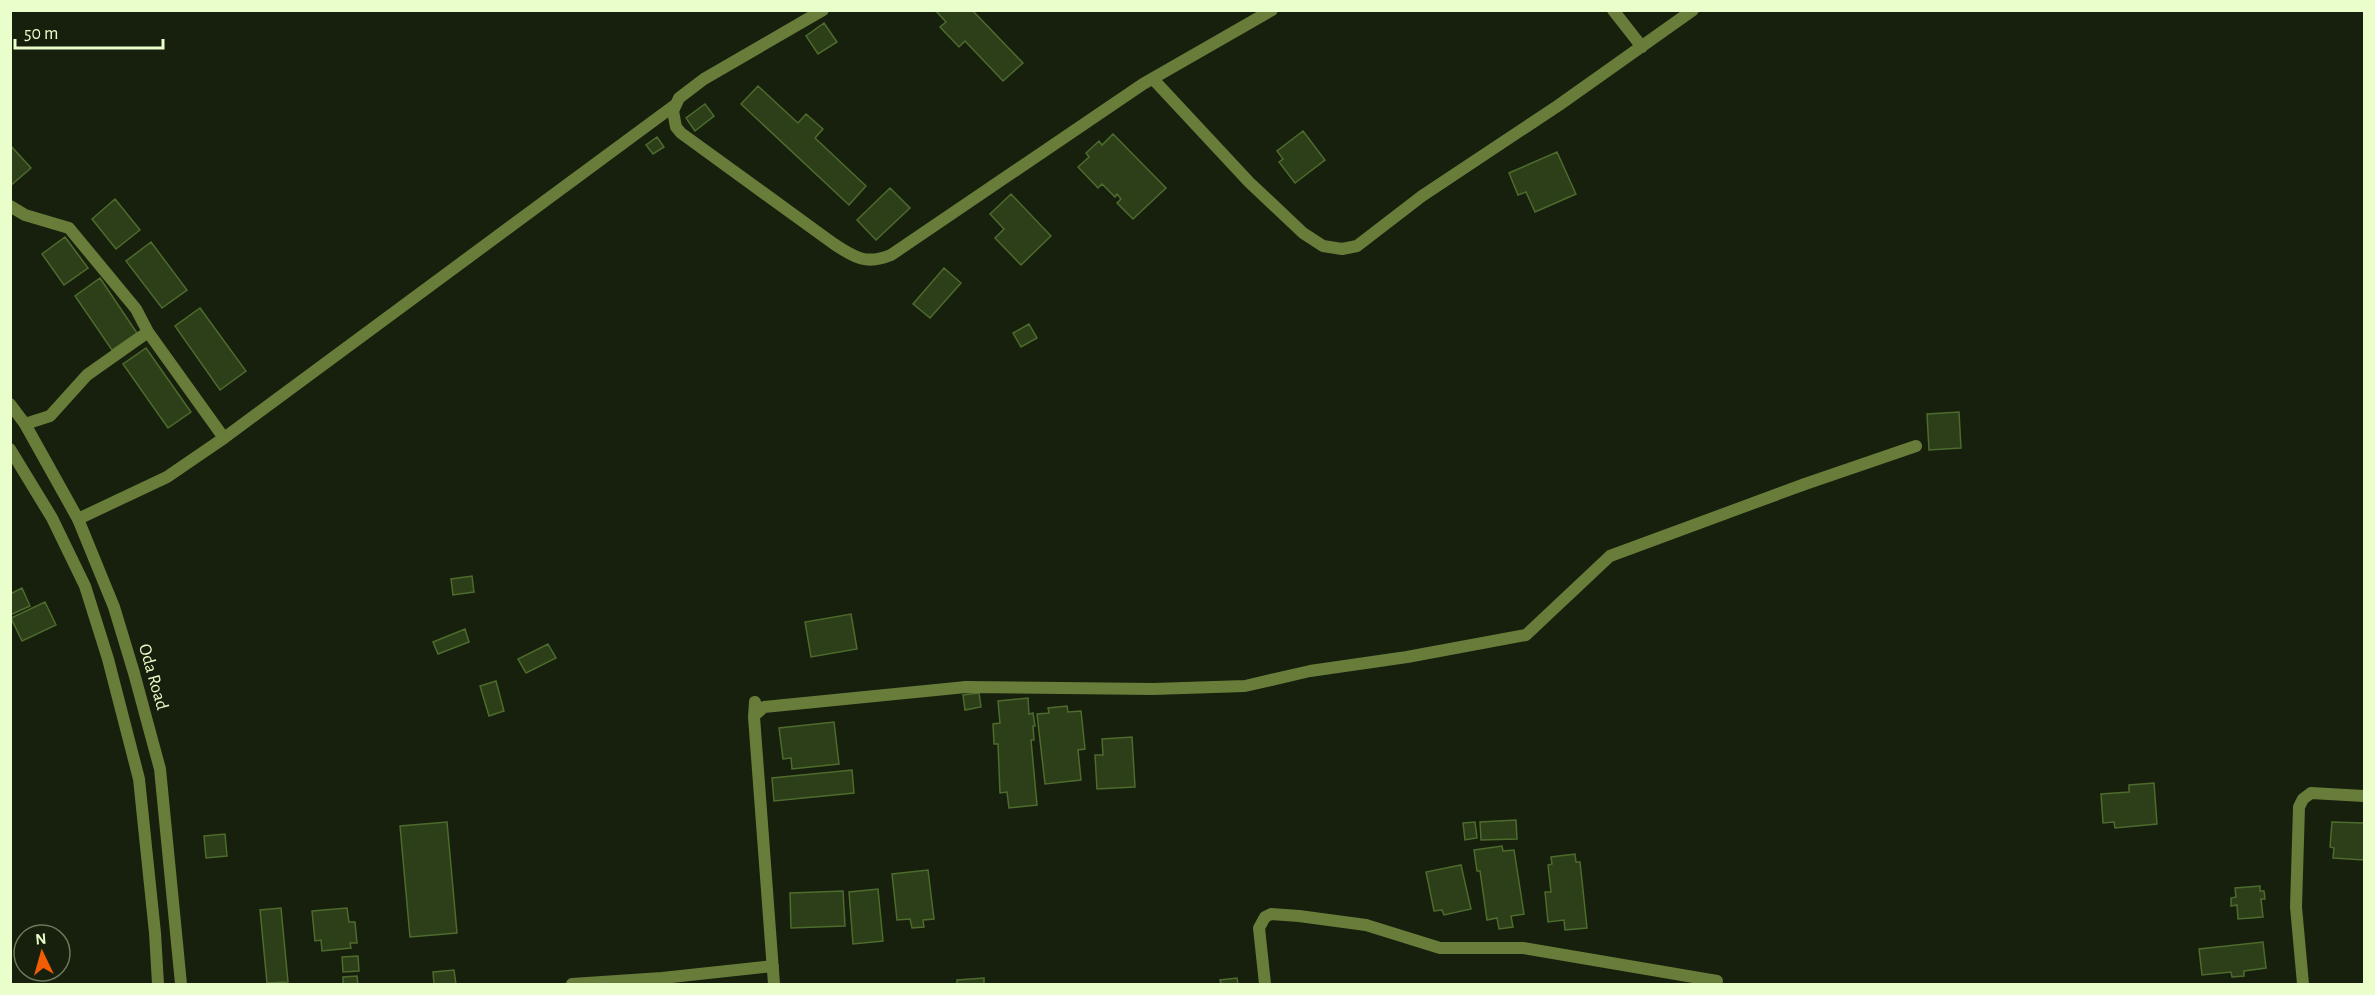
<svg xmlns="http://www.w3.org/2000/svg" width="2375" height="995" font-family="'Alegreya Sans',sans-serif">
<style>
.building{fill:#2d3f19;stroke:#4d6b2c;stroke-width:1.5}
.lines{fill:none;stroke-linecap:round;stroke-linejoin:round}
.minor{stroke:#677d39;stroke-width:12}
.tertiary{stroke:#677d39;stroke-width:12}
.labels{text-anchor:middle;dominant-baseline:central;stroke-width:5;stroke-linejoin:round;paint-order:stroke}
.street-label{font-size:18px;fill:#eafecb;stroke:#171f0d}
</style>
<rect width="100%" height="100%" fill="#171f0d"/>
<path class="building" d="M935 10H972L1023 63 1003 81 965 41 959 47 940 27 946 22Z
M824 23 837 42 818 54 806 36Z
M758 86 798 123 806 114 823 129 815 138 866 186 849 205 741 104Z
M705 104 714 116 695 131 686 118Z
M1303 131 1325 160 1295 183 1279 162 1283 159 1277 151Z
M1113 134 1166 188 1133 219 1117 203 1121 199 1117 194 1115 197 1102 184 1098 188 1078 167 1089 157 1086 153 1099 141 1102 145Z
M657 137 664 147 653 154 646 145Z
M10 145 31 168 10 186Z
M1557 152 1576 194 1535 212 1526 192 1518 195 1509 173Z
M890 188 910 208 876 240 857 220Z
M1011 194 1051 236 1021 265 995 238 1004 229 990 214Z
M115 199 140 230 116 249 92 219Z
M65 237 88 268 64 285 42 254Z
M151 242 187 290 162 308 126 261Z
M944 268 961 283 930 318 913 304Z
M100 278 137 333 112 350 75 296Z
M200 308 246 371 220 390 175 326Z
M1029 324 1037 338 1021 347 1013 333Z
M146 348 191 412 168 428 123 364Z
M1959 412 1961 448 1929 450 1927 414Z
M472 576 474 592 453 595 451 579Z
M22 588 30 606 10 615V594Z
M45 602 56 625 22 641 11 618Z
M851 614 857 649 811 657 805 622Z
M465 629 469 642 438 654 433 642Z
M548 644 556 658 526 673 518 659Z
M496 681 504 711 489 716 480 686Z
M979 693 981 707 965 710 963 695Z
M1028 698 1029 714 1033 713 1035 726H1033L1034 740H1031L1037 805 1009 808 1007 792 1000 793 998 744H994L993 724 1000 723 998 701Z
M1067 706 1068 712 1081 711 1085 749 1078 750 1081 780 1045 784 1037 714 1049 713 1048 708Z
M834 722 839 764 792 769 791 758 783 759 779 728Z
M1132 737 1135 787 1097 789 1095 755H1103L1102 739Z
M852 770 854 793 774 801 772 778Z
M2154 783 2157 824 2115 828 2114 822 2103 823 2101 794 2129 792V785Z
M1516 820 1517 839 1481 840 1480 822Z
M447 822 457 933 410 937 400 826Z
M1475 822 1477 838 1465 840 1463 823Z
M2332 822 2364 823V860L2333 858 2334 848 2330 847Z
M225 834 227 856 206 858 204 836Z
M1502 846 1503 851 1514 850 1524 914 1511 916 1513 927 1499 929 1497 918 1487 920 1480 871H1477L1474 850Z
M1575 854 1576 862H1580L1587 928 1565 930 1564 920 1548 922 1545 892H1551L1548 865 1552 864 1551 857Z
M1461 865 1471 909 1444 915 1442 910 1434 911 1426 872Z
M928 870 934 919 923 920 924 927 912 928 910 919 897 920 892 874Z
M2260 886V891H2264L2265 899H2261L2263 917 2238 919 2237 905 2231 906V898L2236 897 2235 888Z
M878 889 883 941 853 944 849 892Z
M843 891 845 926 791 928 790 893Z
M281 908 288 982 267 983 260 910Z
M347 908 349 922H355L357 943H350L351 948 322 951 321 940 315 941 312 911Z
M2263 942 2266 968 2244 971V976L2232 977 2231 972 2202 975 2199 949Z
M358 956 359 971 343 972 342 957Z
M454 970 456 984H434L433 972Z
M357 976 358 984H343V977Z
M984 978V984H957V980Z
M1237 978 1238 984H1221L1220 980Z"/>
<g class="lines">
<path class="minor" d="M823 10 704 79 679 98 673 111 676 127 681 133 834 244C855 258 867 265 891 255L1143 84 1272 10
M1613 10 1642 47
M1153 79 1249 182 1303 233 1323 246 1342 249 1357 246 1422 196 1559 105 1693 10
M10 206 25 215 69 228 136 309 148 332 224 438
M25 424 50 416 87 375 148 332
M78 519 167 477 224 438 675 105
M756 714 764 707 966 687 1153 689 1245 686 1310 671 1407 657 1526 635 1610 556 1805 484 1916 446
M756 714 755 702 754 717 774 984
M572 984 662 978 773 966
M1265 984 1259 928 1265 917 1271 914 1299 916 1366 925 1440 948H1523L1717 981
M2303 984 2296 907 2299 807 2303 799 2311 793 2364 796"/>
<path class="tertiary" d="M10 404 25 424 78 519 114 607 134 673 160 769 181 984
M10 449 52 518 85 586 108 659 139 779 155 933 158 984"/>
</g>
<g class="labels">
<g class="street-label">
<text transform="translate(153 677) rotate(74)">Oda Road</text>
</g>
</g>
<rect width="2375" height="995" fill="none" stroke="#eafecb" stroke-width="24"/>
<g transform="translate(42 953) rotate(355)"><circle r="28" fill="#171f0d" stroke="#6b7859" stroke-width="1.5"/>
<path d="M0-4.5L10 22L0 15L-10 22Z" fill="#f05d05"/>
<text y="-9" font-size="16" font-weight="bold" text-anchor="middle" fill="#eafecb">N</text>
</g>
<path d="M15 39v9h148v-9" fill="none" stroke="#eafecb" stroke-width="3"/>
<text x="24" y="39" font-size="18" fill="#eafecb" stroke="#171f0d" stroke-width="4.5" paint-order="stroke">50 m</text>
</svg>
